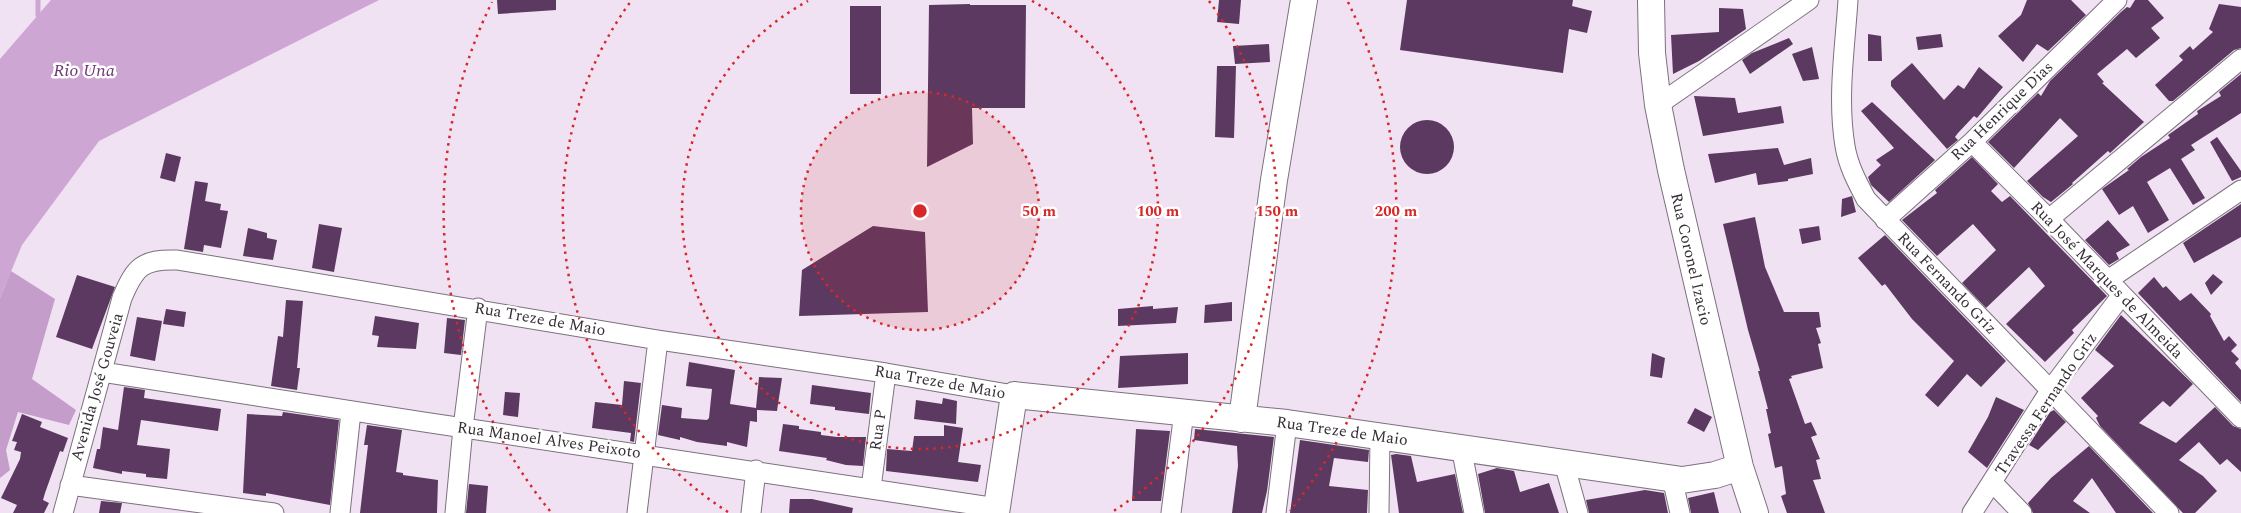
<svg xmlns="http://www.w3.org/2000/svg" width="2241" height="513" font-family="Spectral,serif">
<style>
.forest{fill:#c59dcb}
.water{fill:#cea6d3}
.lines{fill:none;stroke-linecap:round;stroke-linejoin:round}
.stream{stroke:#cea6d3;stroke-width:5}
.building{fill:#5c3961}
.street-casing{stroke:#7c707e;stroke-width:21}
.secondary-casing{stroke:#7c707e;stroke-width:28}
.street{stroke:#fff;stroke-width:19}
.secondary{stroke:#fff;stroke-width:26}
.ring{fill:none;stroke:#d62828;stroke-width:2.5;stroke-dasharray:2.5 5}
.labels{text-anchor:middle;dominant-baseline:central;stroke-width:5;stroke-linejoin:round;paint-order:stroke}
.street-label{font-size:16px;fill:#363036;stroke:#fff}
.water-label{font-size:18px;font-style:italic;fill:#6c3a73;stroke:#fff}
.centre{fill:#d62828;stroke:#fff;stroke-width:2.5}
.ring-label{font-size:15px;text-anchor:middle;font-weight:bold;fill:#d62828;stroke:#fff;stroke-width:5;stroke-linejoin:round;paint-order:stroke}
</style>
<rect width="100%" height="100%" fill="#f0e2f2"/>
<path class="forest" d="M11 271 55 299 32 379 76 410 69 425 18 412 6 450 10 470 0 478V298Z"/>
<path class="water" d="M51 0H379L99 141 22 245 0 298V59Z"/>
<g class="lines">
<path class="stream" d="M38 15V0"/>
</g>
<path class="building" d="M497 0H556V10L498 14Z
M1219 0H1241L1239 24 1217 22Z
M1407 0H1573L1572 6 1592 11 1587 33 1569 29 1563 73 1400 50Z
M2027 0H2071L2086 15 2048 51 2037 44 2023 62 1998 36 2021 15Z
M2135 0H2148L2164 18 2151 28 2160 38 2136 58 2127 49 2097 74 2104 82 2102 83 2144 122 2110 153 2108 151 2072 183 2073 184 2051 202 2043 197 2027 181 2078 136 2060 118 2014 168 1988 142 2038 93 2041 96 2050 81 2121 12 2127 7 2130 8Z
M970 4V5H1026L1025 108H972L973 144 927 167 929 5Z
M2219 4 2241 7V48L2234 50 2173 101H2169L2155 85 2183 60 2179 56 2190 46 2193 50 2213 32 2209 29Z
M850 6H881V94H850Z
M1719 8 1743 9 1746 29 1699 61 1673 74 1671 35 1719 32Z
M1868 34 1881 36 1882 61H1868Z
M1941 34 1943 47 1918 50 1916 37Z
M1789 38 1793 44 1750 74 1742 60 1752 53Z
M1269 44 1270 62 1235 64 1233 46Z
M1812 47 1819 79 1803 81 1792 54Z
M1912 63 1944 100 1958 85 1964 89 1979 67 2003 87 1977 118 1974 116 1958 133 1955 137 1958 140 1947 149 1891 86V81Z
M1217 66H1236L1234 138 1215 137Z
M2241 74V113L2191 145 2195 150 2181 159 2205 198 2193 205 2170 168 2147 182 2169 220 2148 233 2133 206 2119 215 2102 189 2129 170 2127 169 2141 157 2170 138 2168 135 2198 114 2197 111 2221 96 2219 92Z
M1694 96 1735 98 1738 113 1781 106 1784 123 1703 136Z
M1872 102 1935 160 1889 202 1871 185 1868 177 1881 165 1876 160 1894 148 1861 111Z
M1400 147a27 27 0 1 1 54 0a27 27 0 1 1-54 0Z
M2217 137 2241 171V177L2232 181 2210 142Z
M1778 148 1784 165 1811 158 1813 174 1788 179V181L1758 185 1756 173 1715 183 1708 154Z
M166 153 181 157 175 182 160 178Z
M1972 157 1998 184 1991 191 2002 202 2010 196 2107 296 2072 330 2074 333 2045 362 2006 324 2045 286 2029 267 1986 308 1962 283 1996 250 1973 224 1937 256 1902 220 1937 193 1935 190Z
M195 181 208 183 205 201 221 204 220 210 228 211 221 248 204 245 203 252 184 249Z
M1852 196 1856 212 1841 217 1842 199Z
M2241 204V237L2194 263 2183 243Z
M1755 217 1765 267 1784 312H1819L1821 327 1816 328 1821 343 1818 344 1823 368 1791 376 1792 378 1789 379 1805 424 1811 422 1817 435 1811 437 1820 459 1816 460 1821 479 1813 480 1825 513H1787L1781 496 1786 494 1782 466 1775 468 1768 434 1771 433 1766 409H1768L1758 371H1760L1748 330 1723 224Z
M2108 220 2130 245 2116 253 2119 259 2109 265 2085 240Z
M319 224 342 228 334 272 312 268Z
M873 226 925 232 928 312 799 316 802 270Z
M1819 226 1821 240 1802 244 1799 229Z
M248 228 267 233V238L277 240 273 260 243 256Z
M1885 235 2006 361 1981 387 1967 374 1938 407 1925 395 1954 361 1912 319 1885 284 1882 286 1858 258Z
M2213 274 2223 282 2211 295 2205 283Z
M77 275 115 287 92 349 56 337Z
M2154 277 2163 288 2166 286 2180 301 2191 293 2211 314 2210 316 2224 341 2229 336 2237 345 2231 351 2239 359 2235 363 2241 370V402L2138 293Z
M286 300 303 301 297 368H300L297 390 271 386 278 336 283 337Z
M1232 302V321L1204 323 1205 305Z
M1153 306V309L1178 307 1176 323 1118 326V309Z
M166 309 186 312 184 327 163 324Z
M2121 315 2193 384 2170 407 2163 401 2139 423 2176 443 2215 407 2233 426 2241 429V472L2227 459 2220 465 2199 442 2179 460 2203 476 2217 491 2195 513H2183L2180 510 2100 426 2096 418 2098 416 2081 398 2114 366 2095 350Z
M375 316 419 323 416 349 377 347 379 336 372 335Z
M137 317 162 321 155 361 130 356Z
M447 318 465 320 461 355 444 353Z
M1188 353V384L1118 388 1120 356Z
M1652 353 1665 358 1662 378 1650 376Z
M689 362 735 370 730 404 756 408 759 377 782 378 777 411 757 410V422L750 421 747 447 727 442V446L697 442 680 437V440L658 435 662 405 682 408 681 418 707 420 709 418 712 389 686 386Z
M624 381 641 383 634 442 630 441 631 433 592 428 595 402 622 405Z
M812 385 871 393 869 414 835 410V407L810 404Z
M124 387 145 390 144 398 221 409 218 431 141 420 137 445 170 449 167 479 146 477V474L122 471V474L93 468 97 449H100L103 427 118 430Z
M505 392 520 393 518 417 503 415Z
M1996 397 2024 410 1987 468 1968 452 1988 417Z
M943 398 957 401 956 424 914 419 916 400 942 404Z
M1695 408 1712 417 1704 432 1687 423Z
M2054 410 2066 422 2038 450 2029 445 2050 412Z
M283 412 339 420 330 505 266 493V496L243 493 247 414 282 416Z
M22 414 42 422 40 427 68 438 63 452 60 451 45 493 43 500 49 503 44 513H13L17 505 1 498 20 459 21 452 14 450 17 442 12 441Z
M783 424 799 426V429L821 432V435L837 437H866L863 466 846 465 826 460 827 458 779 451Z
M367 425 402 430 396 472 403 473V475L438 480 437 513H360L368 445H364Z
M944 425 963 428 958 462 981 465 978 482 886 471 887 449 912 451 914 436H944Z
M1136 429 1170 431 1161 501H1132Z
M1195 429 1274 437 1267 491 1262 513H1232L1238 466 1237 446 1194 440Z
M1300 440 1369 450 1368 462 1334 458 1329 486 1368 490 1367 513H1290Z
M2089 446 2153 513H2116L2092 478 2073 501 2090 513H2033L2028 503 2051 478Z
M1396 454 1411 456 1417 482 1455 474 1463 513H1399L1391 455Z
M1497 468 1514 471 1520 492 1549 483 1559 513H1485L1478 474Z
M469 484 488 486 486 513H466Z
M1645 490 1664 493 1668 513H1589L1586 500Z
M1714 492 1719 513H1691L1688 498Z
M790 499H812L853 508 852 513H789Z
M101 501 122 503 120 513H99Z"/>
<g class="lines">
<g class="street-casing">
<path id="street" d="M1848 0C1845 48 1837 98 1845 146 1848 165 1857 182 1866 199L2169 513
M1658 105 1809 0
M1972 142 2049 219 2241 418
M2049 219 2241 59
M1885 220 1972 142 2117 0
M2108 280 2241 190
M102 372C400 420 698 462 997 508
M1461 447 1474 513
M1564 463 1578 513
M1672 478 1680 513
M1992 482 2022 513
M70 485 274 513
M871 488 886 373
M63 513 122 298C135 267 142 259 177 260L658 340 886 373 1014 395
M340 513 351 412
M455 513 463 428 478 308
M637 513 658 340
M751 513 756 470
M1171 513 1184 412
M1276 513 1287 423
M1379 513 1380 436
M1972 513 2051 389 2121 296"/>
</g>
<g class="secondary-casing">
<path id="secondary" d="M1651 0 1652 53 1658 105 1671 170 1740 467 1755 513
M1242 419 1274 180 1304 0
M996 513 1014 395 1287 423 1682 480 1715 475 1740 467"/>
</g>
<use href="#street" class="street"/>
<use href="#secondary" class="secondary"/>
</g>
<circle cx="920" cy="211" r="119" fill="#d62828" fill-opacity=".12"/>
<g class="ring">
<circle cx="920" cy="211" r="119"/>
<path d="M1032 1A238 238 0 1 1 808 1"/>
<path d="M728 512A357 357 0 0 1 631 1M1209 1A357 357 0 0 1 1112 512"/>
<path d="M550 511A476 476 0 0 1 492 2M1348 2A476 476 0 0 1 1290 511"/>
</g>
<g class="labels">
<g class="street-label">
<text transform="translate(2002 111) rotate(-44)">Rua Henrique Dias</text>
<text transform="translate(1691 259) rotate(77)">Rua Coronel Izacio</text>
<text transform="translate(2107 280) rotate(46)">Rua José Marques de Almeida</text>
<text transform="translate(1947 283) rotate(46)">Rua Fernando Griz</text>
<text transform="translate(540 319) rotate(10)">Rua Treze de Maio</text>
<text transform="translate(940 382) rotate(10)">Rua Treze de Maio</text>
<text transform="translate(97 387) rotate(-74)">Avenida José Gouveia</text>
<text transform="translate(2046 404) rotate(-56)">Travessa Fernando Griz</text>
<text transform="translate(878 430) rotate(-82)">Rua P</text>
<text transform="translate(1342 431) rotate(8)">Rua Treze de Maio</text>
<text transform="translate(549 440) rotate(8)">Rua Manoel Alves Peixoto</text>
</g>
<g class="water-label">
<text x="84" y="70">Rio Una</text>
</g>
</g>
<circle cx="920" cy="211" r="8" class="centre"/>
<g class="ring-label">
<text x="1039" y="216">50 m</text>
<text x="1158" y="216">100 m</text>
<text x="1277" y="216">150 m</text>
<text x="1396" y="216">200 m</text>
</g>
</svg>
